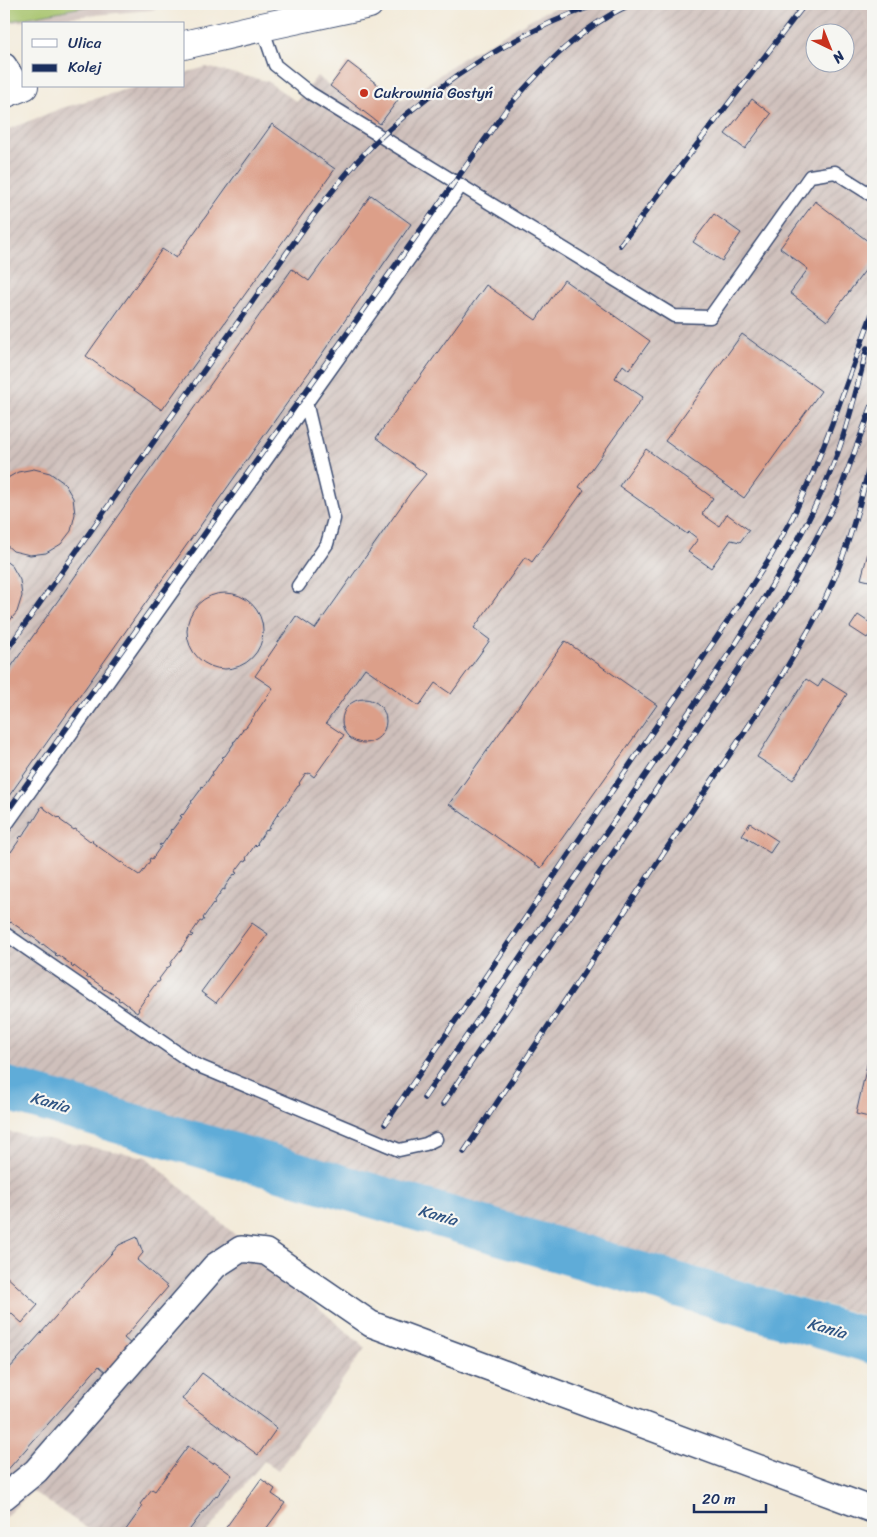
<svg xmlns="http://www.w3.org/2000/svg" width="877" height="1537" font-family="Sriracha,sans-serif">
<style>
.industrial{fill:url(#industrial-furrows);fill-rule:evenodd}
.railway{fill:#cfc0bb}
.green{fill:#a5c269;stroke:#607864}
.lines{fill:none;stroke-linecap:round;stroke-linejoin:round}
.river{stroke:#5facd8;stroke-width:44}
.building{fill:#dc9f89}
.service-casing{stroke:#3b4b70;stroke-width:15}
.minor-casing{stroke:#3b4b70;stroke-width:28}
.tertiary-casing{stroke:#3b4b70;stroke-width:30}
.service{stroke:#fff;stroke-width:12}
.minor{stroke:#fff;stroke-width:25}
.tertiary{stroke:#fff;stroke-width:28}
.rail-casing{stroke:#1b2f5e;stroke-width:5.5}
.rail{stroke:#f6f6f2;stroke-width:4;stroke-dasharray:11;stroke-linecap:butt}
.poi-dot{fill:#c8321e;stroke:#f6f6f2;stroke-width:2}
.labels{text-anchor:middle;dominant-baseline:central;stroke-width:4.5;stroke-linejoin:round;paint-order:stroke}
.poi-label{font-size:15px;fill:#1b2f5e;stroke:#f6f6f2;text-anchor:start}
.water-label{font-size:16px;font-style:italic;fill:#2f5483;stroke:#f6f6f2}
</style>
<defs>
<pattern id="industrial-furrows" width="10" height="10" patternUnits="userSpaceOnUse" patternTransform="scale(1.25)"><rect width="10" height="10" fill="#cfc0bb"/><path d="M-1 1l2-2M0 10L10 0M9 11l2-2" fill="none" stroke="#b1a5a3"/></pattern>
</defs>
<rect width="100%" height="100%" fill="#f6f6f2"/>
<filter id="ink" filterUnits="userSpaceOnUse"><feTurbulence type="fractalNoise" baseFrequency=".02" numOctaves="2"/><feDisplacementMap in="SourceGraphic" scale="10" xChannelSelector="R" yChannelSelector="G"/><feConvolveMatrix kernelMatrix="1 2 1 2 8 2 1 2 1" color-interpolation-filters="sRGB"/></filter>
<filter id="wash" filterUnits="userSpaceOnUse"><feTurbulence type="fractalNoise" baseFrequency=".0096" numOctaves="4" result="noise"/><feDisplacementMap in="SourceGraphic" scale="20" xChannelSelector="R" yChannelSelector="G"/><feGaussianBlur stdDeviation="1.12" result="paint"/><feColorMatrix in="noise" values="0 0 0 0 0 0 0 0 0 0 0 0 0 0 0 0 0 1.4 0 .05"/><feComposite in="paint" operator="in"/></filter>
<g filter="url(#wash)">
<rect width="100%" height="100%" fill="#f3ead8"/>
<path class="industrial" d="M567 4H859L873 42V1318L4 1069V131L62 108 138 86H184V73L206 67 267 81 297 102 317 76 380 124 398 100 410 97 461 59 544 12ZM814 32H844V62H814Z
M4 1131 146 1157 365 1348 278 1471 264 1461 206 1533H94L32 1491 4 1518Z"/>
<path class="railway" d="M4 4H174L151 10 4 23Z
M859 4H873V42V41Z"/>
<path class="green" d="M4 4H98L4 22Z"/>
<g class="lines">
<path class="river" d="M4 1088 873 1342"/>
</g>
<g id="blocks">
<path class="building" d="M348 62 398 100 380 124 330 86Z
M752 99 771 114 745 149 725 134Z
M272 124 335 169 162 410 86 356 162 249 176 258Z
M371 195 411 224 324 351 4 803V677L292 269 309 281Z
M815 201 873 245V260L827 321 790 293 808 269 780 248Z
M714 214 741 233 722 261 693 242Z
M564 280 650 341 629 370 623 365 615 378 643 397 579 487 584 490 532 562 525 557 474 628 490 640 451 694 435 683 419 706 365 668 326 723 344 735 314 777 309 773 307 774 306 773 299 783 300 784 299 786H298L289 799H290L278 813 279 814 277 815 267 831 266 830 257 843 258 844 256 846 255 845 246 858 247 859 246 861 244 860 235 872 237 873 235 875 234 874 225 887V890L223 889 214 902 215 903 214 905 213 904 203 918 204 919 202 922 200 921 191 934 193 935 191 937 190 936 181 949 182 950 180 952H179L170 964 171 965 169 967H168L159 979 160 980 159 982H157L148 994 149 995 148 997 147 996 138 1009 139 1010 137 1013 134 1011V1010L121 1000 120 1001 118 1000 119 998 105 989V990L102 988 103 987 90 978 89 979 86 977 87 976 74 966 73 968 71 966 72 965 58 955V956L55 955 56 954 43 944 42 945 39 944 40 942 27 933 26 934 24 932V931L11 922 10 923 8 921 9 920 4 916V862L10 854 9 853 10 851 11 852 20 839 19 838 21 836 22 837 31 824V821L33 822 41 809H40L42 806 45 808V809L58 818 59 817 61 819 60 820 74 830 75 829 77 830V831L90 841 91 840 93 841 92 842 121 863 122 862 125 864 124 865 139 875 141 874 150 861 149 860 150 858 152 859 161 846 159 845 161 844 162 845 171 832 170 831 171 829 172 830 182 817 180 816 182 814 183 815 192 802 191 801 193 800 202 788 201 787 204 786 213 773 212 772 214 771 223 758 222 757 225 756 234 743 233 742 235 741 243 730 242 729 246 727 273 688 255 676 296 616 315 629 411 492 426 474 376 438 486 285 536 320Z
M742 334 821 391 744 498 665 441Z
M646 449 713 498 702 514 719 526 727 514 749 530 740 542 731 540 711 568 688 552 698 539 689 532 687 534 619 486Z
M34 469 50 473 64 483 73 498 75 514 71 531 61 544 46 553 30 555 13 551 4 543V480L18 472Z
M873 534V582L861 579Z
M4 560 12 566 20 580 22 596 17 612 7 624 4 625Z
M187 631a38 38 0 1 1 76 0a38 38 0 1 1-76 0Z
M858 615 873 625V636L870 634 867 638 850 627Z
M565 641 657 705 541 868 449 804Z
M806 679 818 687 823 679 847 694 793 780 757 757Z
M342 721a22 22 0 1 1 44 0a22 22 0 1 1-44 0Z
M750 823 778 841 770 853 742 835Z
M252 923 268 934 216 1003 201 992Z
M871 1047 873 1048V1118L856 1114Z
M137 1237 143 1253 137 1260 168 1287 124 1338 132 1345 107 1373 99 1366 4 1474V1365L9 1369 119 1245Z
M4 1274 38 1305 22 1323 4 1307Z
M202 1373 277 1428 258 1455 182 1399Z
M188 1446 213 1464 214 1462 232 1475 217 1496 216 1495 187 1533H127L125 1531 143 1506 140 1504 152 1489 155 1491Z
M261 1479 275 1489 272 1494 285 1503 263 1533H222Z"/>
</g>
</g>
<g filter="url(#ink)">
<use href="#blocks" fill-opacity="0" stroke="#3b4b70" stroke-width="1"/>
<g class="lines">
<g class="service-casing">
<path id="service" d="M262 27 275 65 310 93 674 316 710 317 810 176 835 172 873 196
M298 586 327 544 334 519 306 402
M4 828 461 186
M4 933 194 1064 399 1150 426 1144 436 1139"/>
</g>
<g class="minor-casing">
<path id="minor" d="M4 66 18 88
M4 1497 36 1471 215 1266 241 1249 266 1252 371 1324 873 1510"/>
</g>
<g class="tertiary-casing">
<path id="tertiary" d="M184 45 262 27 369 4
M4 94 24 86"/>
</g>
<use href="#service" class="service"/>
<use href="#minor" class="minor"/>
<use href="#tertiary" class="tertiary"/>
<g class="rail-casing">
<path id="rail" d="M620 245 805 4
M4 654 312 217C334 189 356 160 382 136 443 79 519 31 598 4
M4 816 508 107C545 65 579 28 631 4
M424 1098 737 642C772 586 807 530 832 468 847 430 857 388 867 348
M443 1104 756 642 786 596 836 501 873 403
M385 1124 747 593 771 556 793 516 813 473 832 424 873 311
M464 1152 780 679C796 651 814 624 827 595 848 549 861 501 873 452"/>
</g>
<use href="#rail" class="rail"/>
</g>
</g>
<circle class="poi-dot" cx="364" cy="93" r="5"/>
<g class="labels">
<g class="poi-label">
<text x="374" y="93">Cukrownia Gostyń</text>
</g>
<g class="water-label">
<text transform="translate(50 1102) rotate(16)">Kania</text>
<text transform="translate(438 1215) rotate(16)">Kania</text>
<text transform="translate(827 1328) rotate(16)">Kania</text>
</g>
</g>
<rect width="877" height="1537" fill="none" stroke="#f6f6f2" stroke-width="20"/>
<rect x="22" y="22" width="162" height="65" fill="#f6f6f2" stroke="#9ea6b7"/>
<rect x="32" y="39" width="25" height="8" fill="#ffffff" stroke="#9ea6b7"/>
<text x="68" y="48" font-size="15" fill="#1b2f5e">Ulica</text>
<rect x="32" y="64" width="25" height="8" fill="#1b2f5e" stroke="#9ea6b7"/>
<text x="68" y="72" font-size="15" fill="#1b2f5e">Kolej</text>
<g transform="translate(830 48) rotate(137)"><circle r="24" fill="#f6f6f2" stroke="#9ea6b7"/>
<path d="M0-4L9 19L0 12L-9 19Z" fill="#c8321e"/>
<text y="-8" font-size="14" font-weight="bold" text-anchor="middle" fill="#1b2f5e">N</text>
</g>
<path d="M694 1504v8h72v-8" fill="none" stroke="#1b2f5e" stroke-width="2.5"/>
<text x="702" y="1504" font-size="15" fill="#1b2f5e" stroke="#f6f6f2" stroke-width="4" paint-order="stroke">20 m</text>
</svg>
